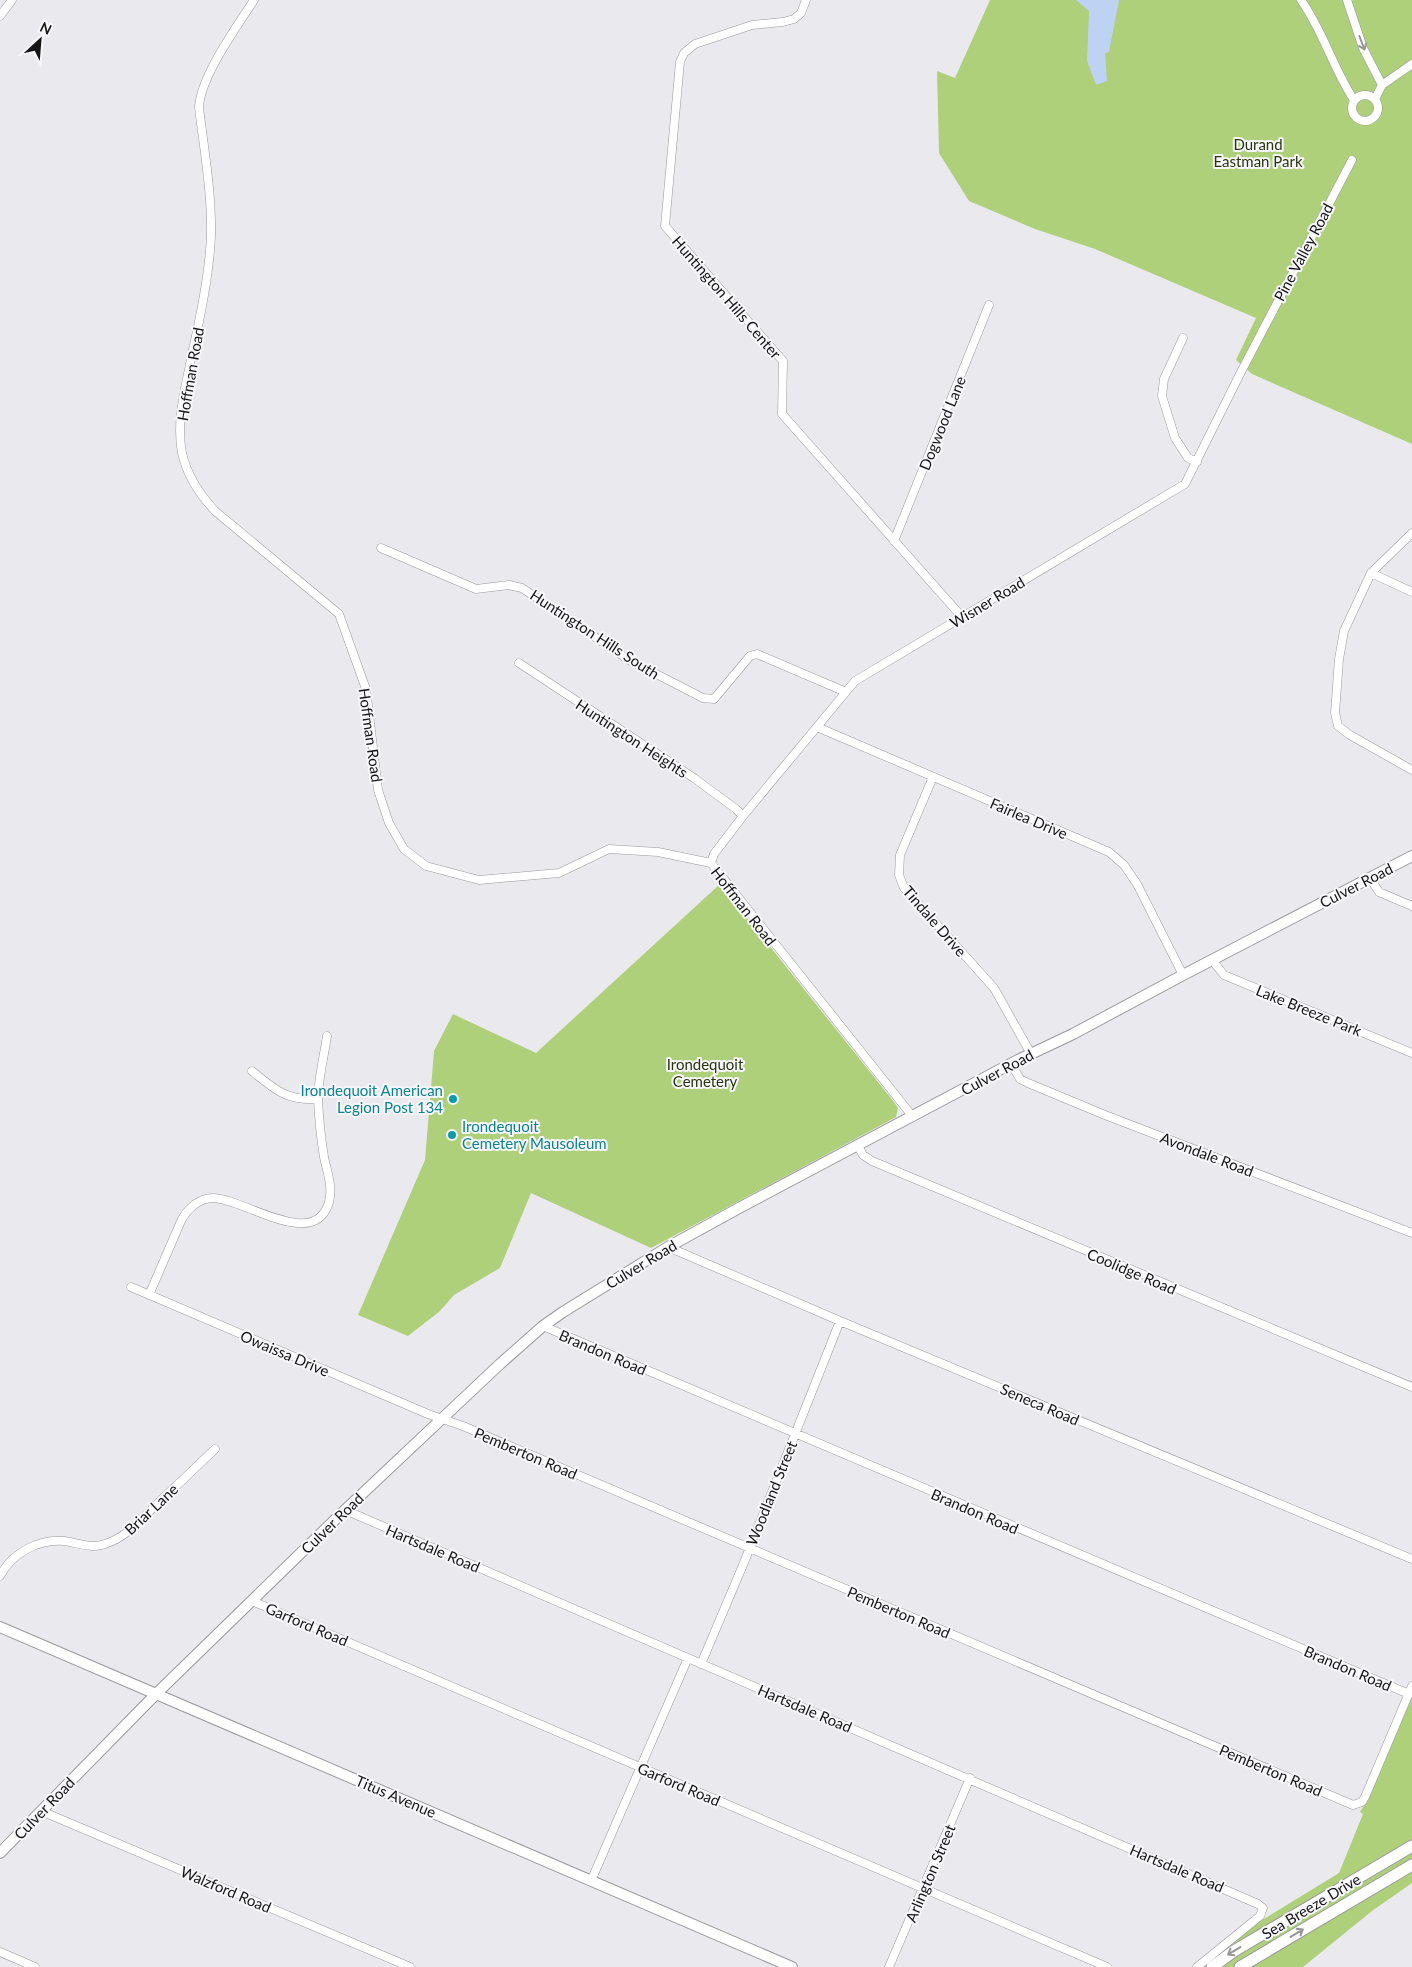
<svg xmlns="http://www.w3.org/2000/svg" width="1412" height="1967" font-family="Lato,sans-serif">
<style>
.green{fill:#aed07a}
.water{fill:#bed2f3}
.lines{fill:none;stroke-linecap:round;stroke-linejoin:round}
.minor-casing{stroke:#99999d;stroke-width:9}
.secondary-casing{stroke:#99999d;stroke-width:12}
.primary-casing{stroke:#99999d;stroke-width:13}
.minor{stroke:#fff;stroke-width:8}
.secondary{stroke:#fff;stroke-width:10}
.primary{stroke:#fff;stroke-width:11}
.oneway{stroke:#969696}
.culture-dot{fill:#0f9aa8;stroke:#f7f7fb;stroke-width:2}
.labels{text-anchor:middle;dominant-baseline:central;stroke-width:4;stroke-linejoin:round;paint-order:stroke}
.park-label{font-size:15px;fill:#28360f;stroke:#f7f7fb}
.street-label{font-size:15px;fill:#151516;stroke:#f7f7fb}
.culture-label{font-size:15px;fill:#0d838f;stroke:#f7f7fb;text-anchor:end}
</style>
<rect width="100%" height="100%" fill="#eaeaee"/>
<path class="green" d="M990 0H1412V444L1252 374 1236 360 1256 318 1095 249 1035 229 969 201 939 153 937 71 955 78Z
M720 884 894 1102 898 1108 896 1117 651 1248 531 1193 500 1268 454 1295 440 1311 408 1336 358 1315 425 1160 434 1051 453 1014 536 1053Z
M1412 1693V1883L1372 1911 1303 1967H1202L1254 1925 1339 1873 1363 1814 1360 1812 1366 1802Z"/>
<path class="water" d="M1076 0H1119L1109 52 1105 53 1107 81 1096 85 1087 61 1089 11Z"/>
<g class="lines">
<g class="minor-casing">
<path id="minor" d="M254 0C236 28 201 76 199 107 204 150 212 193 211 236 209 277 200 318 191 359 185 390 176 421 182 453 187 475 200 495 215 511L339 614 366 689 378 790 389 823 404 849 426 866 479 880 559 873 609 849 658 852 711 863 913 1117
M806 0 801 13 794 19 783 22 752 25 695 44 684 53 680 62 665 226 783 361 782 414 962 617
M1301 0C1323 31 1333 68 1354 100
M1347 0 1363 48 1382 85
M0 16 12 0
M1352 108a13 13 0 1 1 26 0a13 13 0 1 1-26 0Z
M1375 99 1382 85 1412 64
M1183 338 1164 379 1162 396 1175 438 1188 458 1197 462
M1412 533 1371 573 1344 631 1339 659 1335 713 1338 726 1350 735 1412 770
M894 541 989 305
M381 548 476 589 509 585 522 588 629 660 703 698 714 699 750 656 757 654 846 692
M1371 573 1412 592
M519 663 694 778 736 809 743 816
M817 727 1109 852 1124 865 1137 884 1183 975
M933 777 900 855 899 875 904 888 994 988 1031 1054
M711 863 714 854 743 816 855 681 1185 484 1242 370 1352 160
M1370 878 1379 892 1412 906
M1212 960 1224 975 1412 1053
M1011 1064 1020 1079 1028 1083 1105 1115 1412 1233
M252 1071C275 1090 287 1101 318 1099
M858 1146 863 1155 872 1161 1412 1387
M668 1247 840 1321 1412 1559
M131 1287 428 1414 463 1426 1353 1805 1362 1802 1365 1797 1412 1686
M149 1295 181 1221C187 1209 199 1198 213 1198 243 1198 315 1252 329 1202 333 1186 327 1172 324 1157 321 1139 319 1119 318 1100 318 1079 324 1057 327 1036
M543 1326 1409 1694
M345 1510 1258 1904 1263 1908 1260 1916 1197 1967
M0 1576C12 1553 38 1539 64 1541 78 1543 91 1549 105 1544 128 1537 145 1515 162 1499 180 1483 197 1466 215 1449
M252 1601 1107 1967
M701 1664 743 1565 840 1321
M41 1811 410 1967
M591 1881 688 1658
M0 1952 35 1967
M889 1967 970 1778"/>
</g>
<g class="secondary-casing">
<path id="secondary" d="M0 1627 792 1967
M0 1853 156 1694 345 1510 500 1364 543 1326 563 1312 668 1247 739 1208 1018 1060 1073 1034 1183 975 1412 856"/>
</g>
<g class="primary-casing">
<path id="primary" d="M1212 1967 1234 1951 1412 1846
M1240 1967 1412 1865"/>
</g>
<use href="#minor" class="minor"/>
<use href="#secondary" class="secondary"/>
<use href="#primary" class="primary"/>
</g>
<defs><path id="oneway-shaft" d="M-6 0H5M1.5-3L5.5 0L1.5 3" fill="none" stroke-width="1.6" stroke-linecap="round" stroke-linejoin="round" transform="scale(1.25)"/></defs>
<g class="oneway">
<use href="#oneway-shaft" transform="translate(1362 43) rotate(69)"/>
<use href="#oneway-shaft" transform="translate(1297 1933) rotate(-31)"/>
<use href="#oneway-shaft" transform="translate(1234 1951) rotate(149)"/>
</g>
<g class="culture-dot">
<circle cx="453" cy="1099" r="5"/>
<circle cx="452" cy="1135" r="5"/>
</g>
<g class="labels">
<g class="park-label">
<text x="1258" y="144">Durand<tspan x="1258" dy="17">Eastman Park</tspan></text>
<text x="705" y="1064">Irondequoit<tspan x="705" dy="17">Cemetery</tspan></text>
</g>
<g class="street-label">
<text transform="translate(1303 252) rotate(-62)">Pine Valley Road</text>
<text transform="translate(727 297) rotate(49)">Huntington Hills Center</text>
<text transform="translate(190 374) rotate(-80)">Hoffman Road</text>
<text transform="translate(942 423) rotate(-68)">Dogwood Lane</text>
<text transform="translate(987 602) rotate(-31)">Wisner Road</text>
<text transform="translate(595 634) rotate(33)">Huntington Hills South</text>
<text transform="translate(371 735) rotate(82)">Hoffman Road</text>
<text transform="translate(632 738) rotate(33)">Huntington Heights</text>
<text transform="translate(1029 818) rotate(23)">Fairlea Drive</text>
<text transform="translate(1356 885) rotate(-27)">Culver Road</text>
<text transform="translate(744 906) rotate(52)">Hoffman Road</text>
<text transform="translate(935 921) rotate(49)">Tindale Drive</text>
<text transform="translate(1309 1010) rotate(22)">Lake Breeze Park</text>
<text transform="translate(997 1072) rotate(-28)">Culver Road</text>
<text transform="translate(1207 1154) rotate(21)">Avondale Road</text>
<text transform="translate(641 1264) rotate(-31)">Culver Road</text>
<text transform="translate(1132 1271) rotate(23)">Coolidge Road</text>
<text transform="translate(603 1352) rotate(23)">Brandon Road</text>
<text transform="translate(285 1353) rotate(23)">Owaissa Drive</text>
<text transform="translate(1040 1404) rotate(23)">Seneca Road</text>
<text transform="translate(526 1453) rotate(23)">Pemberton Road</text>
<text transform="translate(771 1493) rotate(-68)">Woodland Street</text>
<text transform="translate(151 1509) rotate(-43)">Briar Lane</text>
<text transform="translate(975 1511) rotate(23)">Brandon Road</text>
<text transform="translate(332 1523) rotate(-44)">Culver Road</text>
<text transform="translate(433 1548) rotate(23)">Hartsdale Road</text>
<text transform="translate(899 1612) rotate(23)">Pemberton Road</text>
<text transform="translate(307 1624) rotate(23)">Garford Road</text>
<text transform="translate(1348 1668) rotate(23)">Brandon Road</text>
<text transform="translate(805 1708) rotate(23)">Hartsdale Road</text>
<text transform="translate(1271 1770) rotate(23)">Pemberton Road</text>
<text transform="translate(679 1784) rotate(23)">Garford Road</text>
<text transform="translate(396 1796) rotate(23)">Titus Avenue</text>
<text transform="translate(44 1808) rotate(-46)">Culver Road</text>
<text transform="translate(1177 1868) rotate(23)">Hartsdale Road</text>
<text transform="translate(930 1873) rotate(-67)">Arlington Street</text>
<text transform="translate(226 1889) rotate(23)">Walzford Road</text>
<text transform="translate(1311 1906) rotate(-31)">Sea Breeze Drive</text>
</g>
<g class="culture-label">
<text x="443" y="1090">Irondequoit American<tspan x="443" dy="17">Legion Post 134</tspan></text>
<text x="462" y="1126" text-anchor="start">Irondequoit<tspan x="462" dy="17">Cemetery Mausoleum</tspan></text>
</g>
</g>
<g transform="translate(40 40) rotate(26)" stroke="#f7f7fb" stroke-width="4" paint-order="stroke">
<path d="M0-4L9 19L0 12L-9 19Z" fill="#151516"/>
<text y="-8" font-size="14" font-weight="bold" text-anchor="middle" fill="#151516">N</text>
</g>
</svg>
